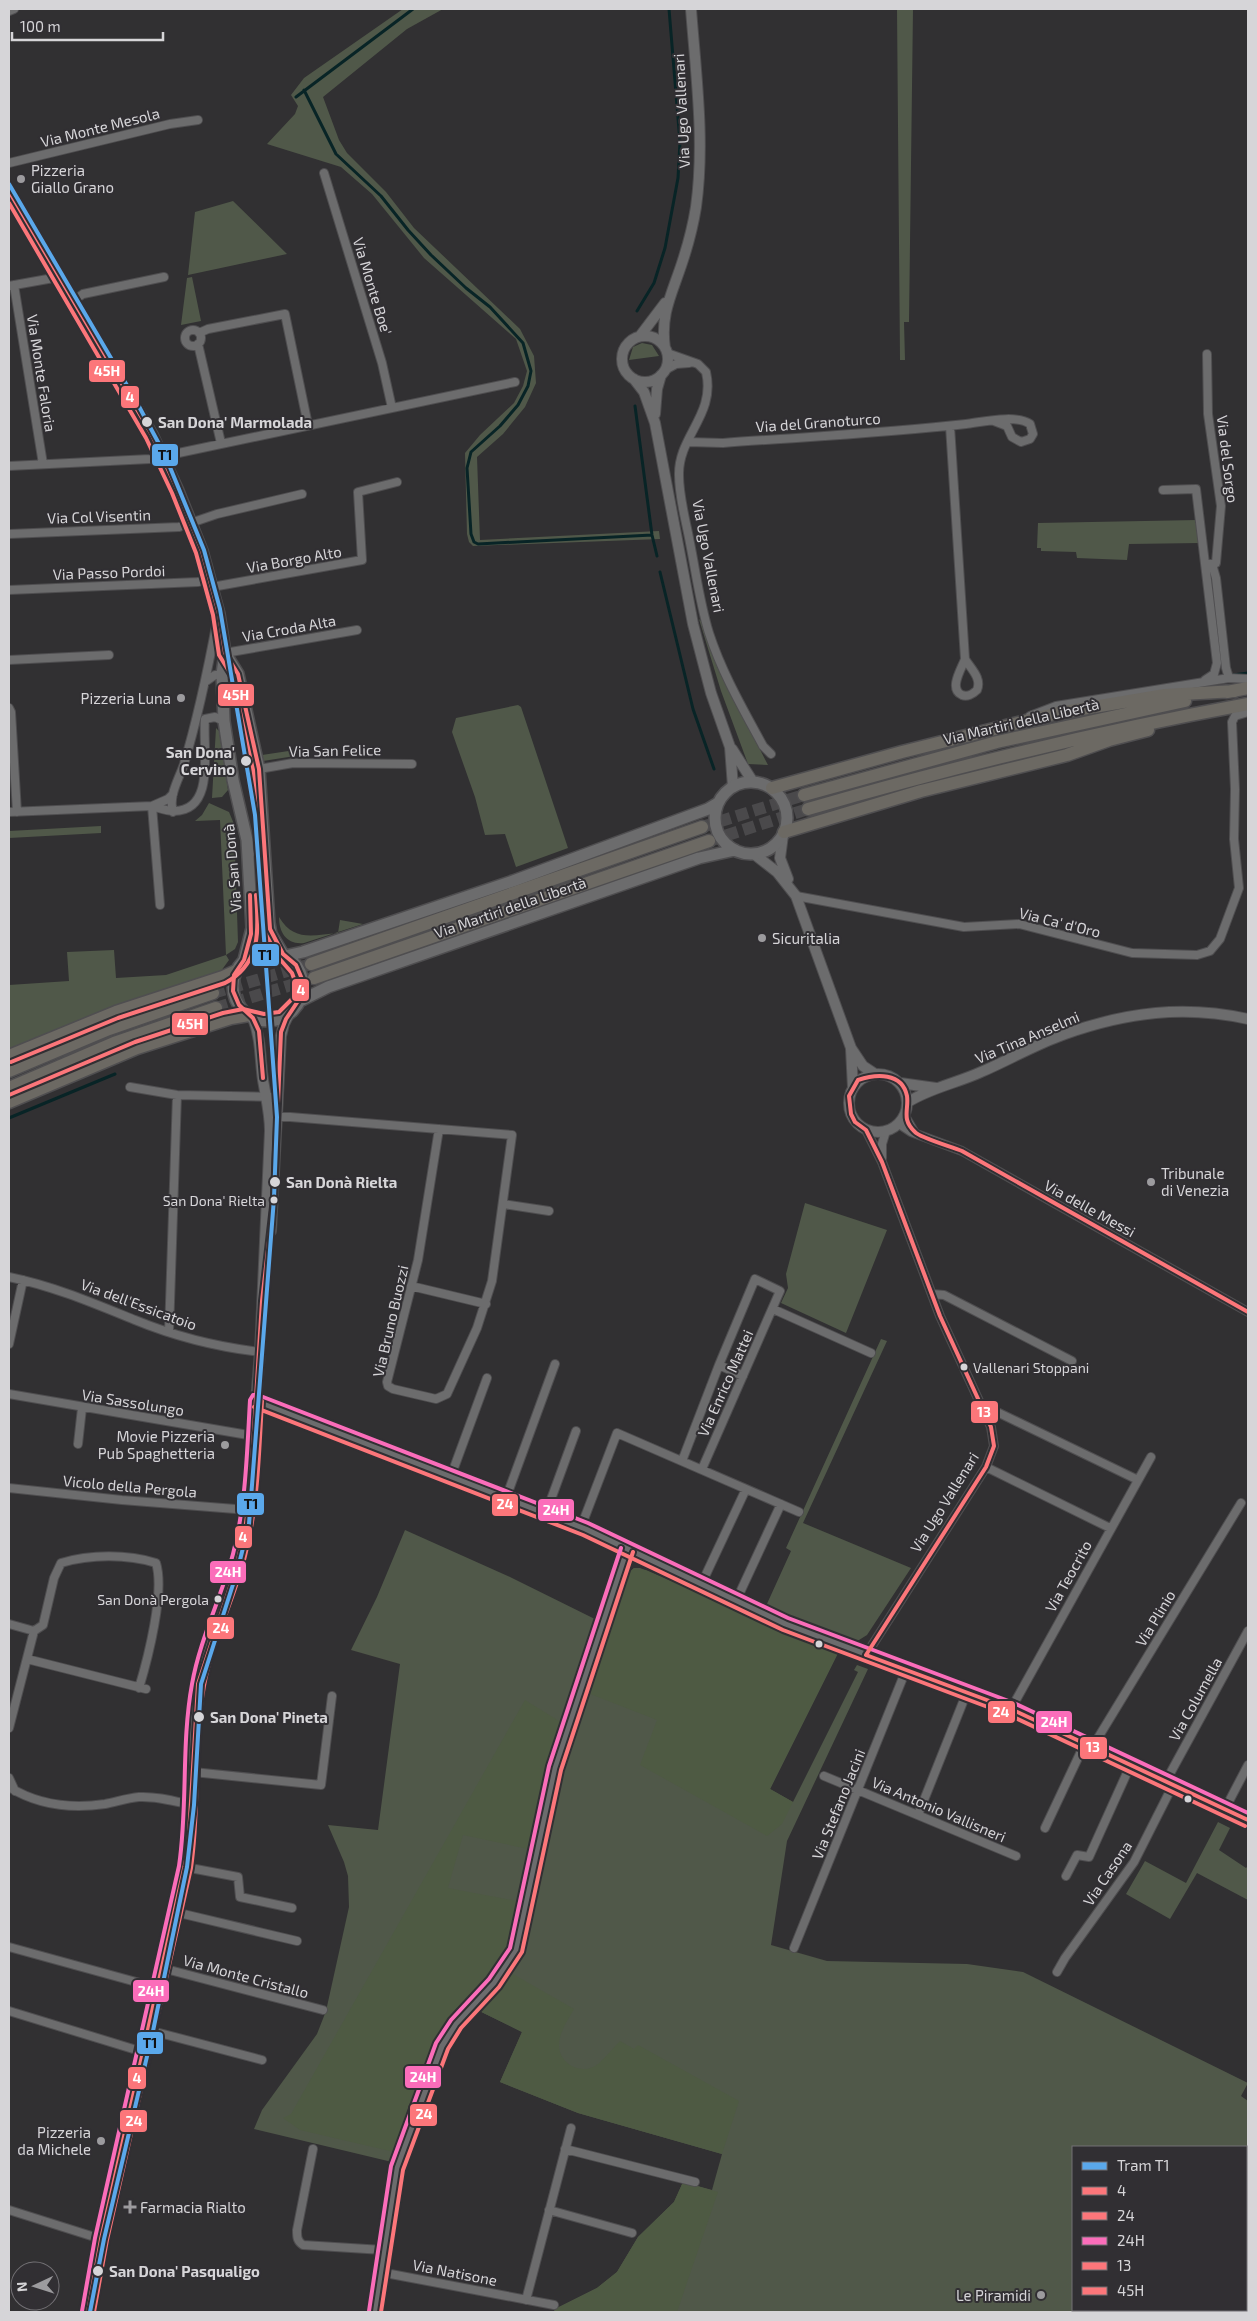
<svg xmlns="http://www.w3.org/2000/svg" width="1257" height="2321" font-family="'Exo 2',sans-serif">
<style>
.green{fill:#505849;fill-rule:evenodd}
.forest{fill:#4e5a43}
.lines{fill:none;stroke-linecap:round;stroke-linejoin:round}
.stream{stroke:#082426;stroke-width:3}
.primary-tunnel{stroke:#4a494b;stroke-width:12;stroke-dasharray:12 6;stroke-linecap:butt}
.minor-casing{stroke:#4f4e50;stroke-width:10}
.tertiary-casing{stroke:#4f4e50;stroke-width:12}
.secondary-casing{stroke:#4f4e50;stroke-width:14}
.primary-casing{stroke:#4f4e50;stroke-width:15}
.minor{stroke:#6c6c6d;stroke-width:8}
.tertiary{stroke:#6c6c6d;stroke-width:10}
.secondary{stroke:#6c6c6d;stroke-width:11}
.primary{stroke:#6c6963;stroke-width:12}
.tram{stroke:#6d6c6e;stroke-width:1}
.bus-1-casing{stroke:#312f33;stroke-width:8}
.bus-2-casing{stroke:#312f33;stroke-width:8}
.bus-3-casing{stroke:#312f33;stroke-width:8}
.bus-4-casing{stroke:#312f33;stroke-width:8}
.bus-5-casing{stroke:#312f33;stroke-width:8}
.bus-1{stroke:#fc767a;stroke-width:4}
.bus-2{stroke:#fc767a;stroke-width:4}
.bus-3{stroke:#fb6dba;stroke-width:4}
.bus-4{stroke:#fc767a;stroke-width:4}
.bus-5{stroke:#fc767a;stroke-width:4}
.tram-1-casing{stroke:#312f33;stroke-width:8}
.tram-1{stroke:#5aa8eb;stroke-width:4}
.poi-dot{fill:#9c9b9e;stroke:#312f33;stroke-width:2}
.stop-dot{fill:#d6d5d8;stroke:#312f33;stroke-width:2}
.labels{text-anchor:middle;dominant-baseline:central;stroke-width:4;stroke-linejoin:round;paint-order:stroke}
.bus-label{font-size:14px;fill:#d6d5d8;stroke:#312f33;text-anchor:end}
.street-label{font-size:15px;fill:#d6d5d8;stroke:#312f33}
.poi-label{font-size:15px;fill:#d6d5d8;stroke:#312f33;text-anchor:start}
.stop-label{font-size:15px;font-weight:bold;fill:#d6d5d8;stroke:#312f33;text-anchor:start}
.line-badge{stroke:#312f33;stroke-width:2}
.badge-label{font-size:14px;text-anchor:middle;font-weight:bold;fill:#fff}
.pale-badge-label{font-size:14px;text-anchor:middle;font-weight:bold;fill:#111}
</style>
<rect width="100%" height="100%" fill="#313032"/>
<path class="green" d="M403 9H443L407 29 323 97 339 140 347 153 386 192 414 228 520 329 534 356 536 383 525 407 503 434 477 457 480 540 659 531 660 539 473 546 469 542 467 534 465 453 480 435 514 403 523 386 527 371 516 339 424 258 372 194 341 167 267 144 295 114 298 106 291 95 304 78Z
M897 9H913L909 322H904L905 360H900Z
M233 201 287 254 188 275 195 212Z
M192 277 201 321 181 325 187 278Z
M642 343 652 345 659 356 629 360 633 347Z
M1197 520 1200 543 1129 544 1127 560 1077 558 1076 552 1041 551V548H1037L1038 523Z
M699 619 703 623 727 686 768 765 748 764 721 691Z
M518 705 521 707 568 848 516 867 505 834 485 835 475 797 452 732 456 718Z
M216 728 219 731 228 790 222 797 212 798Z
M295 750V756L263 761 262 755Z
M209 803 229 812 234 824 238 942 235 949 226 955 229 960 221 971 102 1012 9 1052V985L69 981 67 952 114 950 116 978 166 975 226 955 220 820 195 821 202 815Z
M101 826V833L9 838V831Z
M279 917C294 942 313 935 338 933L340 920 363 924 304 943C287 945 279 933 279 917Z
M805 1203 887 1230 846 1333 781 1303 788 1288 786 1274Z
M881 1339 887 1341 803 1523 911 1568 867 1635 859 1640H849L766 1606 791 1551 786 1548Z
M405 1530 510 1577 609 1626 626 1575 634 1568H640L838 1653 770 1789 793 1802 858 1672 854 1670 857 1665 868 1669 787 1841 771 1945 827 1961 967 1964 1023 1972 1248 2083 1241 2096 1248 2101V2312H553L557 2308 597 2288 617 2272 638 2237 674 2202 683 2182 712 2190 722 2154 578 2113 500 2082 522 2032 463 2003 444 2024 432 2045 392 2162 254 2129 262 2110 317 2034 326 2011 349 1907 348 1876 344 1862 328 1825 378 1830 400 1664 351 1650 377 1597ZM1073 2147H1246V2310H1073Z
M1218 1822 1230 1828 1219 1850 1246 1868 1248 1866V1900L1197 1873 1170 1919 1126 1894 1145 1861 1186 1883Z"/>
<path class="forest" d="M634 1568 646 1570 838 1653 770 1789 793 1802 782 1824 767 1836 640 1765 657 1720 580 1690 603 1623 609 1626 626 1575Z
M525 1700 564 1724 533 1850 463 1835 448 1888 522 1902 514 1939 499 1966 574 2009C568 2020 559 2032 559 2045 559 2065 583 2076 598 2064 606 2057 613 2048 620 2041L634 2049 638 2045 739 2101 722 2154 578 2113 500 2082 522 2032 463 2003C424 2042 412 2101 394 2152L300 2130 283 2118 291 2114Z
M683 2182 718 2192 677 2312H553L557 2308 597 2288 617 2272 638 2237 674 2202Z"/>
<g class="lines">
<path class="stream" d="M304 90 336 154 381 196 408 230 431 255 466 288 490 307 523 343 531 371 528 386 518 405 500 426 471 452 467 468 471 534 474 542 478 544 652 535
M296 97 413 9
M637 311 654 283 665 248 678 178 680 142 669 9
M635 406 652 535 657 556
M660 572 693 709 714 769
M1233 675 1248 673
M9 1118 115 1074"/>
<path class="primary-tunnel" d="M702 827 804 795
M709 841 808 809
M213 993 311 964
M216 1008 314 978"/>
<g class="minor-casing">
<path id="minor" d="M9 11 14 9
M9 163 170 124 198 120
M324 173 382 363 392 408
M14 285 43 464
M9 286 59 277
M73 301 83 294 164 277
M185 338a8 8 0 1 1 16 0a8 8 0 1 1-16 0Z
M199 333 208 329 285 314 308 425
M198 344 221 443
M667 353 698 364 706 372C716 415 678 436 679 475 679 498 686 521 690 543 696 573 700 604 709 633 722 673 743 709 763 746L771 754
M1207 354 1208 414 1221 506 1216 563 1212 564
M665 370 676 364 689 363
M950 426 965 659C962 668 948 689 962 695 967 697 973 694 977 690 982 678 971 669 965 659
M688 442 723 443C804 437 886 433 966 424 982 422 1017 414 1030 424L1033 434 1030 439 1021 442 1012 437 1007 426 994 421
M9 466 150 459 515 382
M1163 490 1196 489 1217 663 1214 674 1205 680
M9 534 179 527 217 514 302 494
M1208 564H1212L1216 578 1226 668 1229 678
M212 587 362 560 358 492 397 482
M9 590 198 582 210 579
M225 653 357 630
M9 660 109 655
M205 682 215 675 238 674
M9 708 11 712 17 812
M1030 716 1056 706 1229 678 1248 679
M259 769 293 763 412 764
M152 806 160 905
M152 806 168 799 173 794
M9 812 152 806C159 808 167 811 174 811 217 811 202 746 205 719L215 717 224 721
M173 812C168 796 179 779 184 764 198 717 208 669 217 621
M796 896 964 927 1019 924 1132 953 1197 955 1210 951 1220 939 1239 888 1234 839 1235 789 1232 722 1235 716 1248 712
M130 1087 177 1095 278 1097
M905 1116 915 1133
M272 1117H290L512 1135 492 1281 477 1328 447 1394 436 1399 393 1389 388 1386 387 1382 418 1260 439 1129
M899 1124 911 1132 962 1151 1248 1312
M882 1158V1144L886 1131
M503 1204 549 1211
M9 1277C53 1286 93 1303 135 1320 174 1336 218 1347 260 1352
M411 1286 486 1304
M932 1294 944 1295 1072 1361
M773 1309 871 1353
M169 1332 177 1095
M9 1344 23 1280
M9 1394 254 1436
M256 1401 586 1529 701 1585 786 1624 1011 1709 1248 1820
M986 1413 997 1412 1138 1480
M78 1444 82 1408
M682 1461 719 1365 743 1376
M986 1467 1110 1528
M702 1469 780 1291 755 1279 719 1365
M451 1476 487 1378
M9 1488 122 1500 248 1510
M506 1498 555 1364
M546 1513 576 1431
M581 1527 617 1433 799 1512
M701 1585 746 1489
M736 1601 781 1504
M9 1624 34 1631 9 1728
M34 1631 43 1625 54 1578 61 1563C90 1554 128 1554 156 1563 165 1592 148 1658 139 1688
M866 1655 986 1467 994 1446 991 1427 940 1316 882 1162 866 1130
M27 1659 146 1689
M1011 1709 1151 1457
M1093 1746 1241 1503
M193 1772 321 1785 332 1696
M824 1776 1016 1856
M9 1778 15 1791
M1166 1781 1248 1631
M9 1787C38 1805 71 1809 105 1804 116 1802 127 1798 139 1797 156 1796 174 1801 192 1805
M1225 1809 1248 1765
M918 1815 967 1692
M1045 1828 1085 1743
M185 1867 238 1877 240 1897 292 1908
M1066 1876 1077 1855 1089 1857 1131 1764
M175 1912 297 1941
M9 1947 158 1988
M794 1948 906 1670
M162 1968 323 2010
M1057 1972 1065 1958 1134 1862 1173 1785
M9 2011 143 2052
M148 2030 262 2060
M313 2149 297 2230C297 2237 297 2241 303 2245L383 2250
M565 2149 695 2182
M9 2210 101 2239
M549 2210 632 2233
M380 2272 554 2305
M526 2300 571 2128
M375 2312 383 2250 397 2168 402 2154 442 2046 456 2024 494 1983 516 1950 555 1768 627 1550"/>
</g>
<g class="tertiary-casing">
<path id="tertiary" d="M640 336 665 303
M622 359a23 23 0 1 1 46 0a23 23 0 1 1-46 0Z
M665 348C660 314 672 294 682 263 688 245 693 226 696 207 705 142 696 75 691 9
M634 379 644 392 655 423 693 624 711 693 730 747 733 787
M655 414 657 389 661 375
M732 749 753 782
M783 835 780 858 788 879
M754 854 777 872 796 896 851 1048 863 1066 875 1074
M851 1049 853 1088
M849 1103a29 29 0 1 1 58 0a29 29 0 1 1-58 0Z
M900 1083 936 1088
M908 1102C930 1088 957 1083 981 1072 1009 1060 1036 1044 1065 1034 1127 1012 1184 1005 1248 1019
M271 1231 281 1036 284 1024 290 1012
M88 2312 101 2239 188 1851 198 1684 235 1572 246 1524 260 1352 270 1131C270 1113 266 1098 263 1080 260 1059 261 1038 253 1018"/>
</g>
<g class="secondary-casing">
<path id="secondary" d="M9 191 152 435 178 491 202 551 219 614 225 653 222 674 224 721 233 780 247 840 252 928 244 960
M225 653 238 674 259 769 269 923 271 934 283 954
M715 818a36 36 0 1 1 72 0a36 36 0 1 1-72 0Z
M233 986a35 35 0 1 1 70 0a35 35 0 1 1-70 0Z
M285 956 303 952 513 881 708 809 718 803
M298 1002 328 987 699 858 735 850"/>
</g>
<g class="primary-casing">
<path id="primary" d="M1227 692 1248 688
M772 788 902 752 1058 713 1165 695 1235 691
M804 795 997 742 1185 701
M808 809C953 767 1099 731 1248 704
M784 832 921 791 1067 755 1109 740 1148 730
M311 964 702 827
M314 978 709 841
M9 1056 116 1012 223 977 236 971
M9 1071 109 1029 213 993
M9 1088 114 1043 216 1008
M9 1102 137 1048 231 1018 249 1015"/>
</g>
<use href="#minor" class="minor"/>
<use href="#tertiary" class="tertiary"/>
<use href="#secondary" class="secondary"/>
<use href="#primary" class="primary"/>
<path class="tram" d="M253 856 257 837"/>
<g class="bus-1-casing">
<path id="bus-1" d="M9 191 152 435 178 491 202 551 219 614 225 653 238 674 259 769 270 929 283 954 296 965 302 979 300 998 286 1019 281 1032 274 1198 262 1301 250 1495 245 1530 235 1572 198 1684 188 1851 101 2239 88 2312
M250 895 251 934 244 960 234 975 233 991 239 1005 253 1018 259 1031 263 1078"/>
</g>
<g class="bus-2-casing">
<path id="bus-2" d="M254 1407 583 1535 783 1630 1009 1715 1245 1826
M94 2312 107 2240 191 1868C200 1808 193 1746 204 1686 212 1641 234 1600 245 1556 258 1505 259 1453 262 1401
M381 2312 403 2170 448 2049 461 2028 499 1987 522 1952 561 1770 633 1552"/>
</g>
<g class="bus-3-casing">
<path id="bus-3" d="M82 2311 95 2238 179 1866C188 1806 181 1744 192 1684 200 1639 221 1598 233 1554 246 1504 247 1452 250 1400L253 1395H258L588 1523 788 1618 1014 1703 1248 1813
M369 2311 391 2166 436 2043 451 2020 489 1979 510 1948 549 1766 621 1548"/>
</g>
<g class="bus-4-casing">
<path id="bus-4" d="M866 1655 986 1467 994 1446 991 1427 940 1316 882 1162 866 1130 855 1122 851 1114 849 1096 858 1080C876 1074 902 1072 907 1096 909 1110 901 1119 915 1132 920 1138 953 1147 962 1151L1248 1312
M866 1655 1011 1709 1248 1820"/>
</g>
<g class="bus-5-casing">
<path id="bus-5" d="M9 203 146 438 172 493 196 553 213 615 219 655 232 676 253 770 264 931 278 957 292 973 296 984 292 999 279 1012 264 1014 243 1009 223 1013 135 1042 9 1095
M11 1062 118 1018 225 983C261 964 259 930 256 895"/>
</g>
<use href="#bus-1" class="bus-1"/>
<use href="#bus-2" class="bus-2"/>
<use href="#bus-3" class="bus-3"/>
<use href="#bus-4" class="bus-4"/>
<use href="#bus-5" class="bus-5"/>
<g class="tram-1-casing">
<path id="tram-1" d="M9 184 135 399 165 455 204 550 220 609 255 815 277 1117 274 1198 249 1524 237 1572 201 1684 194 1805 187 1867 153 2031 104 2239 90 2312"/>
</g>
<use href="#tram-1" class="tram-1"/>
</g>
<g class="poi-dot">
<circle cx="21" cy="179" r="5"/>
<circle cx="181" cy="698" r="5"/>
<circle cx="762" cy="938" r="5"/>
<circle cx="1151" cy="1182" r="5"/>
<circle cx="225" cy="1445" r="5"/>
<circle cx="101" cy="2141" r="5"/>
<path d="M127.5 2199.5h5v5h5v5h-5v5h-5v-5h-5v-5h5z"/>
<circle cx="1041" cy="2295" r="5"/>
</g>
<g class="stop-dot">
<circle cx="147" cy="422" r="6"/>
<circle cx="246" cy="761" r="6"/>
<circle cx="275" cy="1182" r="6"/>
<circle cx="274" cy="1200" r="4.5"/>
<circle cx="964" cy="1367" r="4.5"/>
<circle cx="218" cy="1599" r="4.5"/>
<circle cx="819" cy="1644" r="4.5"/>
<circle cx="199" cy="1717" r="6"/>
<circle cx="1188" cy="1799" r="4.5"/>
<circle cx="98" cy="2271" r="6"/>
</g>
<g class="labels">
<g class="bus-label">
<text x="265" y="1200">San Dona' Rielta</text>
<text x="973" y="1367" text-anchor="start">Vallenari Stoppani</text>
<text x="209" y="1599">San Donà Pergola</text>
</g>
<g class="street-label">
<text transform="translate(681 111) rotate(-93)">Via Ugo Vallenari</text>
<text transform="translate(100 127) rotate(-14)">Via Monte Mesola</text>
<text transform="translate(373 286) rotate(73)">Via Monte Boe'</text>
<text transform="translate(42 373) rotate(81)">Via Monte Faloria</text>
<text transform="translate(818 422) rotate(-4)">Via del Granoturco</text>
<text transform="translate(1228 459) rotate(83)">Via del Sorgo</text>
<text transform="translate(99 516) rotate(-2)">Via Col Visentin</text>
<text transform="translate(709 556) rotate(79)">Via Ugo Vallenari</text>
<text transform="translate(294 559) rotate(-10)">Via Borgo Alto</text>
<text transform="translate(109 572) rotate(-2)">Via Passo Pordoi</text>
<text transform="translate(289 628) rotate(-10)">Via Croda Alta</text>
<text transform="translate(1021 721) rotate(-13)">Via Martiri della Libertà</text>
<text transform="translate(335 750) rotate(-1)">Via San Felice</text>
<text transform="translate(232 868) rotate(-95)">Via San Donà</text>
<text transform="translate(510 907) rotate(-19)">Via Martiri della Libertà</text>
<text transform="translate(1060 922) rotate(14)">Via Ca' d'Oro</text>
<text transform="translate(1027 1037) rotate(-23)">Via Tina Anselmi</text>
<text transform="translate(1090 1208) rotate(29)">Via delle Messi</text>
<text transform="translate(139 1304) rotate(20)">Via dell'Essicatoio</text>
<text transform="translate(390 1321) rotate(-77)">Via Bruno Buozzi</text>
<text transform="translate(725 1383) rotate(-66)">Via Enrico Mattei</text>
<text transform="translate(133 1402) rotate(9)">Via Sassolungo</text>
<text transform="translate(130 1486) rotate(5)">Vicolo della Pergola</text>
<text transform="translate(944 1502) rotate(-58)">Via Ugo Vallenari</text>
<text transform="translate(1068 1576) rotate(-61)">Via Teocrito</text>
<text transform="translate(1155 1618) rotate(-59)">Via Plinio</text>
<text transform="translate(1195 1699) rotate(-61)">Via Columella</text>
<text transform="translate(838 1804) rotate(-68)">Via Stefano Jacini</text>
<text transform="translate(939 1809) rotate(23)">Via Antonio Vallisneri</text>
<text transform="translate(1107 1873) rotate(-56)">Via Casona</text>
<text transform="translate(246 1976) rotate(15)">Via Monte Cristallo</text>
<text transform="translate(455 2272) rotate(11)">Via Natisone</text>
</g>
<g class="poi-label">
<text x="31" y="170">Pizzeria<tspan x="31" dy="17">Giallo Grano</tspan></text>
<text x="171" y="698" text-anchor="end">Pizzeria Luna</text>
<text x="772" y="938">Sicuritalia</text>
<text x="1161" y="1173">Tribunale<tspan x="1161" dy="17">di Venezia</tspan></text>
<text x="215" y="1436" text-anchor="end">Movie Pizzeria<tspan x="215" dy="17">Pub Spaghetteria</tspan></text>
<text x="91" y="2132" text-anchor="end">Pizzeria<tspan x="91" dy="17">da Michele</tspan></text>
<text x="140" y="2207">Farmacia Rialto</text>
<text x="1031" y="2295" text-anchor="end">Le Piramidi</text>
</g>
<g class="stop-label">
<text x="158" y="422">San Dona' Marmolada</text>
<text x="235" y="752" text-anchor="end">San Dona'<tspan x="235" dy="17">Cervino</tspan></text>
<text x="286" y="1182">San Donà Rielta</text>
<text x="210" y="1717">San Dona' Pineta</text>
<text x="109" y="2271">San Dona' Pasqualigo</text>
</g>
</g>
<g class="line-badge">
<rect x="88" y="359" width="38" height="24" rx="5" fill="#fc767a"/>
<rect x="120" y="385" width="20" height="24" rx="5" fill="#fc767a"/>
<rect x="151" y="443" width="28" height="24" rx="5" fill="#5aa8eb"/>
<rect x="217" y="683" width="38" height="24" rx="5" fill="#fc767a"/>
<rect x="251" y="943" width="29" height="24" rx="5" fill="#5aa8eb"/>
<rect x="291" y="978" width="19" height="24" rx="5" fill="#fc767a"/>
<rect x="171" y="1012" width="38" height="24" rx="5" fill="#fc767a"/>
<rect x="970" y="1400" width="29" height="24" rx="5" fill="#fc767a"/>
<rect x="236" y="1492" width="29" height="24" rx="5" fill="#5aa8eb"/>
<rect x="491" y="1493" width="28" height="24" rx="5" fill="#fc767a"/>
<rect x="537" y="1498" width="38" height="24" rx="5" fill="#fb6dba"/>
<rect x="234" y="1525" width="19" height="24" rx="5" fill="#fc767a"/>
<rect x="209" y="1560" width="38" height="24" rx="5" fill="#fb6dba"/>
<rect x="206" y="1616" width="29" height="24" rx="5" fill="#fc767a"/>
<rect x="987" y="1700" width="29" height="24" rx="5" fill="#fc767a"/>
<rect x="1035" y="1710" width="38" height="24" rx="5" fill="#fb6dba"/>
<rect x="1079" y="1736" width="29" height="24" rx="5" fill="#fc767a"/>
<rect x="132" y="1979" width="38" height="24" rx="5" fill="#fb6dba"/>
<rect x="136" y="2031" width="28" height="24" rx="5" fill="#5aa8eb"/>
<rect x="404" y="2065" width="38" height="24" rx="5" fill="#fb6dba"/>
<rect x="127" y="2066" width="20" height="24" rx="5" fill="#fc767a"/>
<rect x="409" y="2103" width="29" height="24" rx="5" fill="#fc767a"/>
<rect x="119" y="2109" width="29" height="24" rx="5" fill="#fc767a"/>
</g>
<g class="badge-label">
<text x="107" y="376">45H</text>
<text x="130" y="402">4</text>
<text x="236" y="700">45H</text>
<text x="301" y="995">4</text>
<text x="190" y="1029">45H</text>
<text x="984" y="1417">13</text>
<text x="505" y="1509">24</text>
<text x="556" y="1515">24H</text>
<text x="243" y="1542">4</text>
<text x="228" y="1577">24H</text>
<text x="221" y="1633">24</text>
<text x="1001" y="1717">24</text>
<text x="1054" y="1727">24H</text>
<text x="1093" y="1752">13</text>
<text x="151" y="1996">24H</text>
<text x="423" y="2082">24H</text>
<text x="137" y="2083">4</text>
<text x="424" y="2119">24</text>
<text x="134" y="2126">24</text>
</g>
<g class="pale-badge-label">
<text x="165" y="460">T1</text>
<text x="265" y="960">T1</text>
<text x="251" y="1509">T1</text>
<text x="150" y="2048">T1</text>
</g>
<rect width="1257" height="2321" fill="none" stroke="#d6d5d8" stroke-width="20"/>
<rect x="1072" y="2146" width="175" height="165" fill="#312f33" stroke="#737175"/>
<rect x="1082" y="2162" width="25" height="8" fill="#5aa8eb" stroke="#737175"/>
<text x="1117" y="2171" font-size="15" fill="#d6d5d8">Tram T1</text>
<rect x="1082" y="2187" width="25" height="8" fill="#fc767a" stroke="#737175"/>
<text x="1117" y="2196" font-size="15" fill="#d6d5d8">4</text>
<rect x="1082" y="2212" width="25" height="8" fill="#fc767a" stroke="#737175"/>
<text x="1117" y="2221" font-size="15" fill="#d6d5d8">24</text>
<rect x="1082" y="2237" width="25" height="8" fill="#fb6dba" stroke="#737175"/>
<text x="1117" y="2246" font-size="15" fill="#d6d5d8">24H</text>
<rect x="1082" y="2262" width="25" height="8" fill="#fc767a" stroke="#737175"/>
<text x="1117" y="2271" font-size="15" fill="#d6d5d8">13</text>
<rect x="1082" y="2287" width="25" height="8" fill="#fc767a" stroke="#737175"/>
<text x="1117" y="2296" font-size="15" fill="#d6d5d8">45H</text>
<g transform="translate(35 2286) rotate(266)"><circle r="24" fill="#312f33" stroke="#737175"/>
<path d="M0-4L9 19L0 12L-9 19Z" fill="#9c9b9e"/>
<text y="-8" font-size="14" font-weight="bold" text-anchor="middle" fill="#d6d5d8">N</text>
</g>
<path d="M12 32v8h151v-8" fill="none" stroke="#d6d5d8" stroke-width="2.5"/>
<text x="20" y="32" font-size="15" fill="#d6d5d8" stroke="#312f33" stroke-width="4" paint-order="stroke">100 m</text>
</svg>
